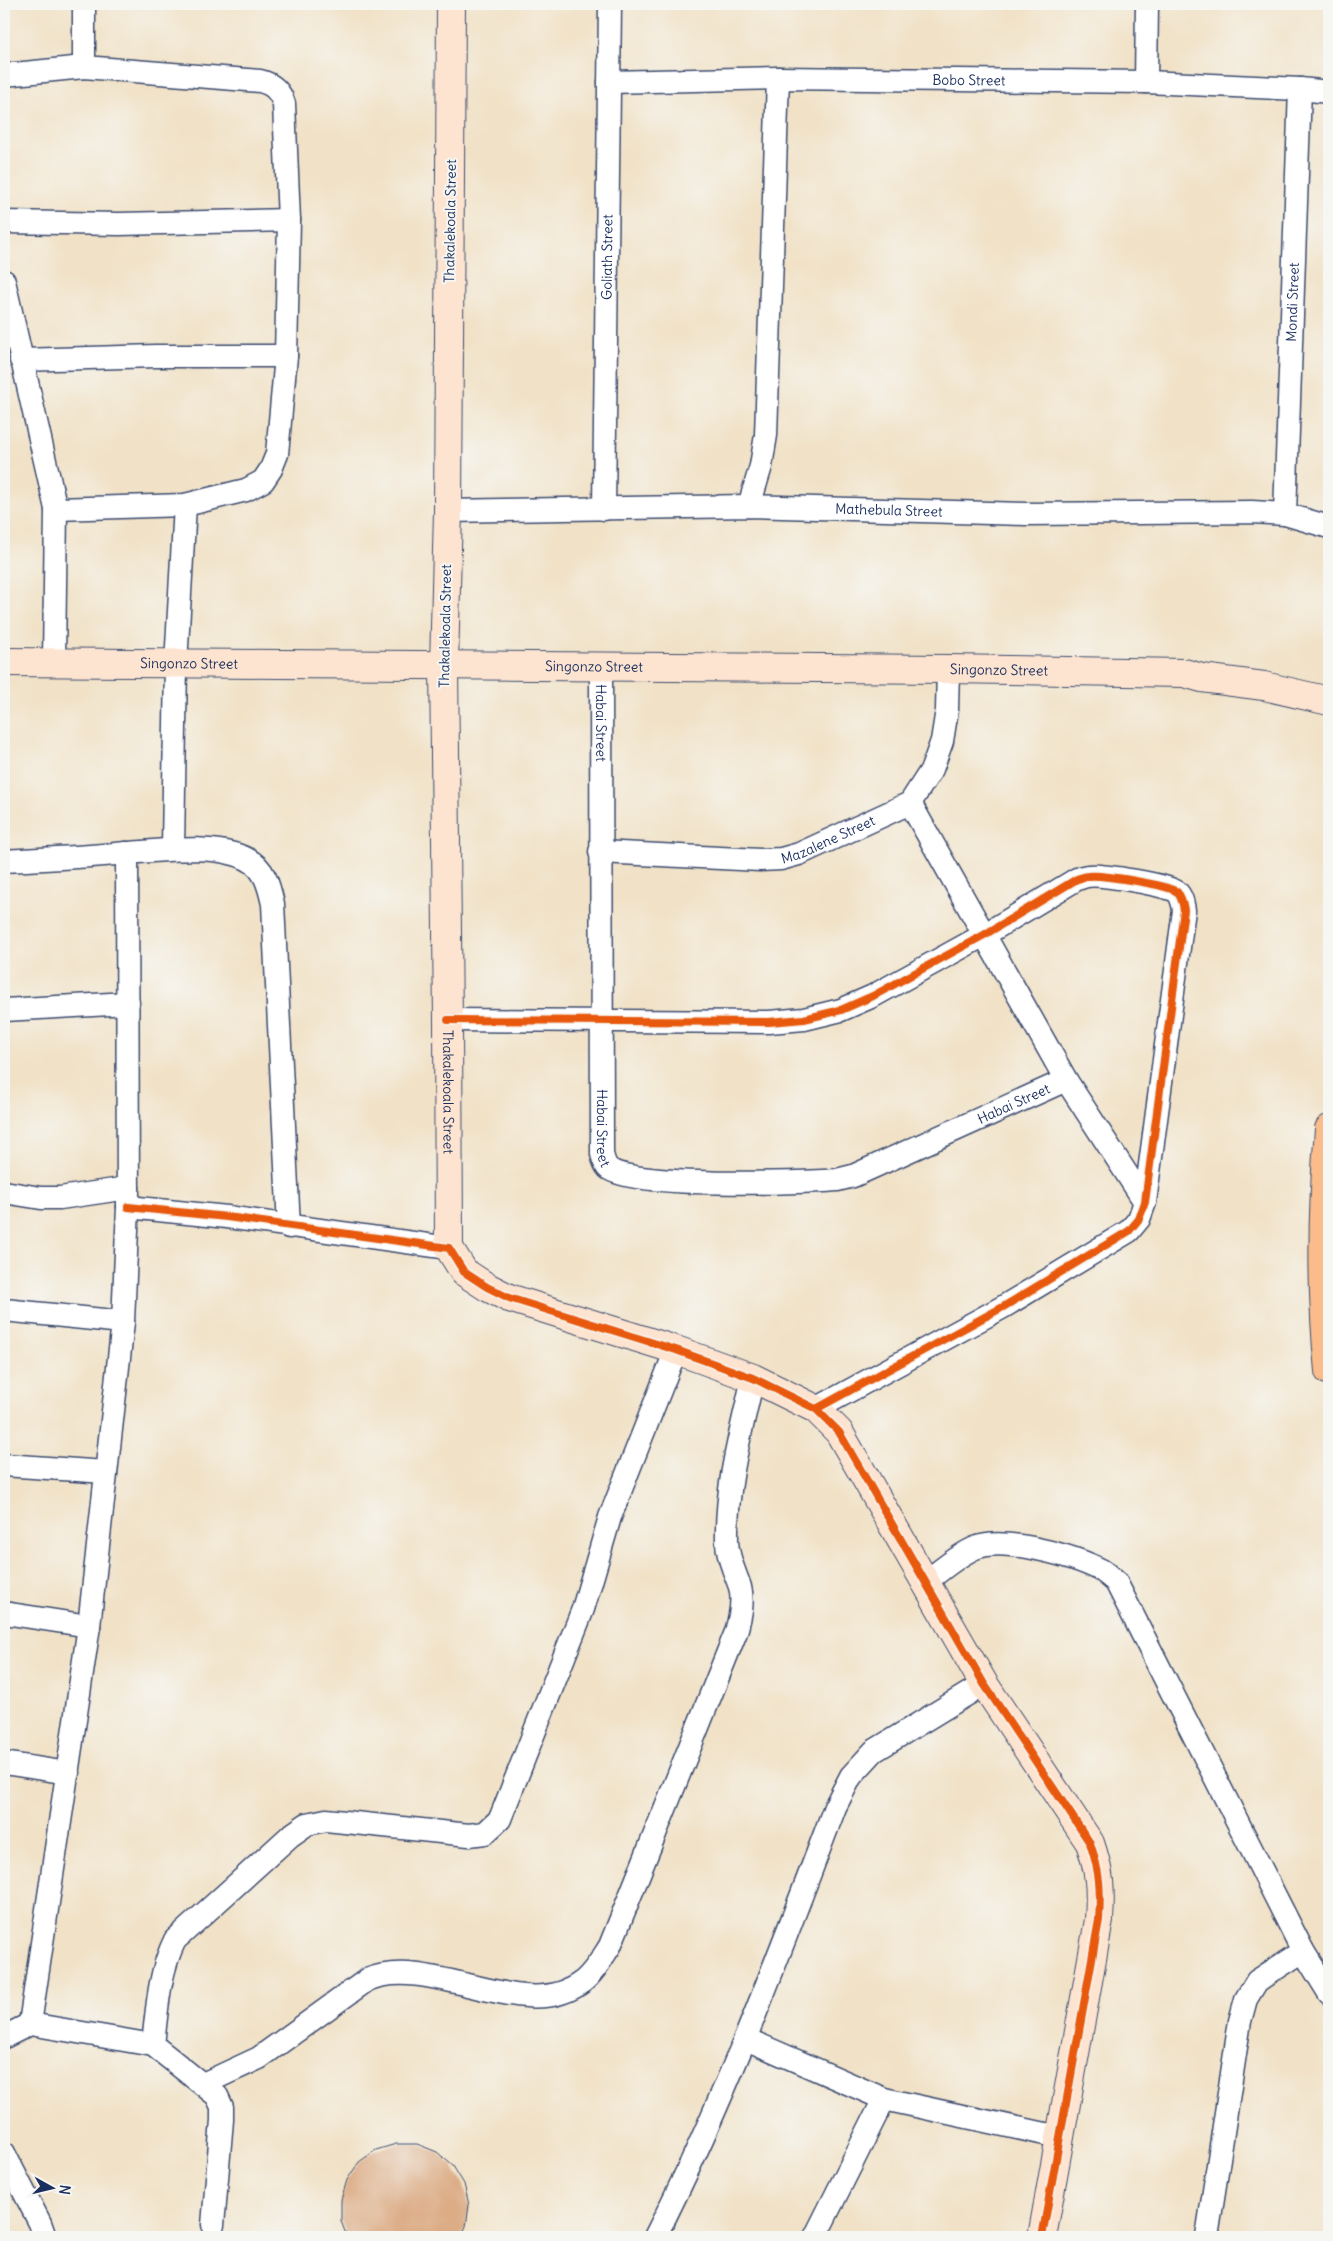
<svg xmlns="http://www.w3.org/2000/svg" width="1333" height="2241" font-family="Delius,sans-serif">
	<rect width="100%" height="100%" fill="#f6f6f2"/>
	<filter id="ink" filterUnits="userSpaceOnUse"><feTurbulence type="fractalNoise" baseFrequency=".02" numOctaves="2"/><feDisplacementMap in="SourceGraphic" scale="10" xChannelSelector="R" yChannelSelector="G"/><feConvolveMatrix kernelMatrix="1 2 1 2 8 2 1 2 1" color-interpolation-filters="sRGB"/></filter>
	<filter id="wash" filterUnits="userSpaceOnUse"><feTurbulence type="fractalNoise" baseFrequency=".0096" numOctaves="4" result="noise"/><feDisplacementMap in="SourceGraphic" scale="20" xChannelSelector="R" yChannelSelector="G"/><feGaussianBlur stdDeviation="1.12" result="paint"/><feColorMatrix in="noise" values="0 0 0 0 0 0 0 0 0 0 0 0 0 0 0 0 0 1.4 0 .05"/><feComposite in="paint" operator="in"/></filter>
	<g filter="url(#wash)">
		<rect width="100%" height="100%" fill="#f1e2c7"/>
		<g id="blocks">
			<path fill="#dcac85" d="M396,2144H417L437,2152L453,2166L464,2184L469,2205L466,2226L461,2237H347L341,2221V2200L347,2180L359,2162L376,2150Z"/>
		</g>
	</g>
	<g filter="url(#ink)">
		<use href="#blocks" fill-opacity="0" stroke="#3b4a6e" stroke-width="1"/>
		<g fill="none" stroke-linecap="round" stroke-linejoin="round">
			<g stroke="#3b4a6e" stroke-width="25">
				<g id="street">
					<path d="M84,4V67"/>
					<path d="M4,75L84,67L260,81C273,84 280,91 284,104L289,220L286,356L277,454L271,469L263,481L246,490L185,505L56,509"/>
					<path id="s1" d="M609,82L778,78L1146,82L1300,89L1329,92"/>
					<path d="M1146,82L1147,4"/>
					<path d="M4,222L119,224L289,220"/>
					<path d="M4,281L56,509L54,661"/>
					<path d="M21,360L156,356H286"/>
					<path d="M749,506L761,466L766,435L778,78"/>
					<path id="s2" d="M604,509L610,4"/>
					<path id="s3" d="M448,511L749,506L1026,514L1252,512L1285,514L1329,527"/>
					<path id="s4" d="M1285,514L1300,89"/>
					<path id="s5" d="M601,667L602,1154C603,1158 605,1165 608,1168C629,1188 802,1183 837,1180L853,1176L1066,1080"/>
					<path d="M910,803L1066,1080L1145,1202"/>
					<path d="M173,848L176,664L185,505"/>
					<path id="s6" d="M600,852L760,860L781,859L799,854L910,803L932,769L942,741L947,710L948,669"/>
					<path d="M4,861C44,859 85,857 126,853C161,851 215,843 247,859C265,868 269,886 273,904L289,1227"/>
					<path d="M4,1010L128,1003"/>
					<path d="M448,1020L769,1022L804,1019L841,1010L873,996L984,935L1077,879C1081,878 1085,876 1088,876C1100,874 1169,885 1177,892C1182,897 1183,904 1184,910L1145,1202L1139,1219L1129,1231L1003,1307L816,1409"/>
					<path d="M4,1192L41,1198H60L128,1188"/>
					<path d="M128,1207L227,1217L449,1248"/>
					<path d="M4,1310L123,1322"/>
					<path d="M4,1465L106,1472"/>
					<path d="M924,1583C939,1572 958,1555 975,1548C1003,1536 1074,1556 1101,1570C1106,1573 1111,1578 1116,1582L1303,1951L1329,1993"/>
					<path d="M4,1613L89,1626"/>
					<path d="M4,1763L68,1773"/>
					<path d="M30,2024L89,1626L123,1322L128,1207L127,853"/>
					<path d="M4,2037L30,2024L153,2045L217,2096L222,2107V2120L213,2225"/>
					<path d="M746,2039L884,2099L1059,2137"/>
					<path d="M153,2045C157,2009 159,1972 175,1940L290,1836L307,1824L326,1820L469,1835L485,1833L500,1819L583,1609L610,1517L676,1350"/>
					<path d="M203,2084L259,2058L367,1980C432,1953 525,2026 582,1982C594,1973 602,1958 610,1946L736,1632C740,1618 744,1602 740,1587C735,1572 727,1557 727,1540C726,1484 741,1432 753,1378"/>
					<path d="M4,2153L40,2223L45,2237"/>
					<path d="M655,2237C726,2098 780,1952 835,1807L851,1776L874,1751L984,1684"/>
					<path d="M815,2237L884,2099"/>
					<path d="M1207,2237L1240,2021L1246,1999L1257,1981L1303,1951"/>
				</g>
			</g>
			<g stroke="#3b4a6e" stroke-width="30">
				<g id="secondary">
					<path id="s7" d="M451,4L448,511L444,665L448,1020L449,1248L464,1272L487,1287L509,1298L676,1350L753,1378L816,1409L839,1432L984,1684L1090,1843C1100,1872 1101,1890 1099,1920L1042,2237"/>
					<path id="s8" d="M4,662L948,669L1184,673L1202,678L1264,686L1329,701"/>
				</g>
			</g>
			<g stroke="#3b4a6e" stroke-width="30">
				<path id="primary" d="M1329,1129C1322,1209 1321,1291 1329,1371"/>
			</g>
			<use href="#street" stroke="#fff" stroke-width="22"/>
			<use href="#secondary" stroke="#fde4d0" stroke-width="28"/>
			<use href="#primary" stroke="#f9bc8a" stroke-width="28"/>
			<g stroke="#f6f6f2" stroke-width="11">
				<g id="cycleway">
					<path d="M448,1020L769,1022L804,1019L841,1010L873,996L984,935L1077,879C1081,878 1085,876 1088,876C1100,874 1169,885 1177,892C1182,897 1183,904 1184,910L1145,1202L1139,1219L1129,1231L1003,1307L816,1409"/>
					<path d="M128,1207L227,1217L449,1248L464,1272L487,1287L509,1298L676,1350L753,1378L816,1409L839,1432L984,1684L1090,1843C1100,1872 1101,1890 1099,1920L1042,2237"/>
				</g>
			</g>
			<use href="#cycleway" stroke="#e8590c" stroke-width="8"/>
		</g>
	</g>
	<g text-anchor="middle" stroke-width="4" stroke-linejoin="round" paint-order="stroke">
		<g font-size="14" fill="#1b2f5e" stroke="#f6f6f2">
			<text dy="5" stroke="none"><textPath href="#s1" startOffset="360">Bobo Street</textPath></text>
			<text transform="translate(450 221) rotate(-89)" y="5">Thakalekoala Street</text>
			<text dy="5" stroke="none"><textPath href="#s2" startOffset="252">Goliath Street</textPath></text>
			<text dy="5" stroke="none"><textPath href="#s4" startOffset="212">Mondi Street</textPath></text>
			<text dy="5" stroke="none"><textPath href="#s3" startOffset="441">Mathebula Street</textPath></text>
			<text transform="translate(445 626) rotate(-89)" y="5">Thakalekoala Street</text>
			<text dy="5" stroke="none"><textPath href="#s8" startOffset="185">Singonzo Street</textPath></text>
			<text dy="5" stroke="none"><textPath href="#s8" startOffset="590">Singonzo Street</textPath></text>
			<text dy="5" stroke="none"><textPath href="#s8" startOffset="995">Singonzo Street</textPath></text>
			<text dy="5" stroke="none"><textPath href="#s5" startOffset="56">Habai Street</textPath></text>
			<text dy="5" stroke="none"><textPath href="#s6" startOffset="232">Mazalene Street</textPath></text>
			<text dy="5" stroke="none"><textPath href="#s7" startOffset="1088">Thakalekoala Street</textPath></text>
			<text dy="5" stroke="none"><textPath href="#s5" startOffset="926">Habai Street</textPath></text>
			<text dy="5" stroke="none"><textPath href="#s5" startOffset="461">Habai Street</textPath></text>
		</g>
	</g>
	<rect width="1333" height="2241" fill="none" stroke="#f6f6f2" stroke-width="20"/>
	<g transform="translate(52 2188) rotate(98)" stroke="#f6f6f2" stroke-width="4" paint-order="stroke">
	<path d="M0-4L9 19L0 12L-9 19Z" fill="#1b2f5e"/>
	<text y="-8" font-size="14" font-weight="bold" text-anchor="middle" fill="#1b2f5e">N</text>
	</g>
</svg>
